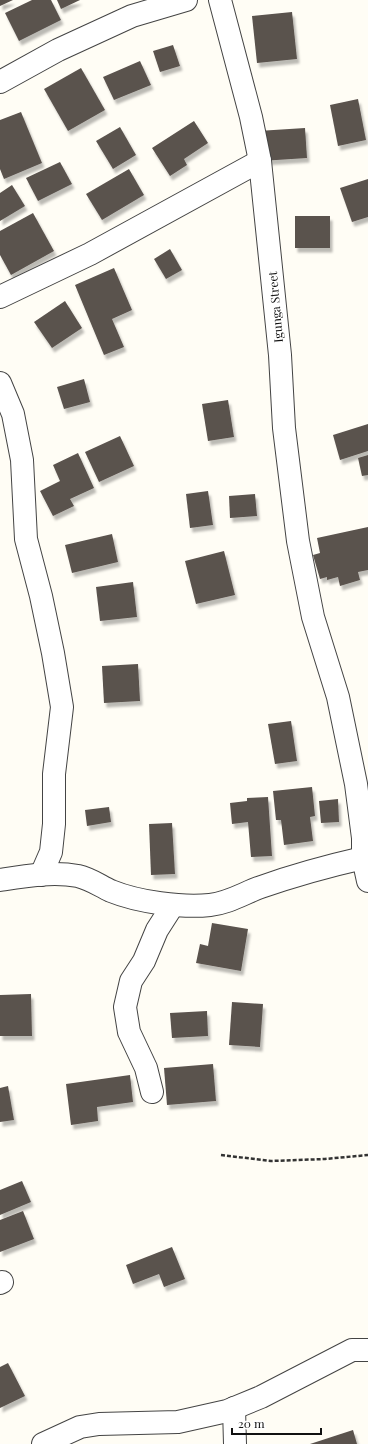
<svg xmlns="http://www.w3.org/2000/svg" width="368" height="1444" font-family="'Playfair Display',serif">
	<defs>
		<filter id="shadow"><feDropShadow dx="2.5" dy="4.5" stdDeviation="1" flood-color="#0004"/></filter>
	</defs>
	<rect width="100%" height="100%" fill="#fffdf5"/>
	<g fill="#5a524d" filter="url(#shadow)">
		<path d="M0,0H13L0,6Z"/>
		<path d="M32,0H51L61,20L19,41L5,13Z"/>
		<path d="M57,0H80L61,9Z"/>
		<path d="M292,12L297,59L257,63L252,16Z"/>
		<path d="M173,45L180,66L160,72L153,51Z"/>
		<path d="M140,61L151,85L114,100L103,77Z"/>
		<path d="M81,68L105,110L68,131L44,89Z"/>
		<path d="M358,99L366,140L338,146L330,105Z"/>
		<path d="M21,112L42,163L4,179L0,169V120Z"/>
		<path d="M194,121L208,143L184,159L187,165L170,176L152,148Z"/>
		<path d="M120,127L136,155L113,169L96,141Z"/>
		<path d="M305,128L307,158L261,161L258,131Z"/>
		<path d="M60,162L72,184L38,201L26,178Z"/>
		<path d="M129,169L144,195L102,220L86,194Z"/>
		<path d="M368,179V217L352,222L340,188Z"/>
		<path d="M12,185L25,206L0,221V193Z"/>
		<path d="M33,213L54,251L11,275L0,255V231Z"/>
		<rect x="295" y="216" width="35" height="32"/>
		<path d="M170,249L182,270L166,279L154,259Z"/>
		<path d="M114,268L132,310L112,319L124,347L104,355L75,285Z"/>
		<path d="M65,301L82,328L52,348L34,322Z"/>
		<path d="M84,379L90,402L64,409L57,387Z"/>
		<path d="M228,400L234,437L208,441L202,404Z"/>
		<path d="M368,424V451L340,460L333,435Z"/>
		<path d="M120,436L134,466L99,482L85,452Z"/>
		<path d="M78,453L94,488L70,499L74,506L53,516L40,491L60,481L53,465Z"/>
		<path d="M368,455V475L362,476L358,458Z"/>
		<path d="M208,491L213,525L190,528L186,494Z"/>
		<path d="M255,494L257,516L230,518L229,496Z"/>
		<path d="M368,527V570L358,572L360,580L340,586L338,577L327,580V577L320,579L313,555L320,553L317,538Z"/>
		<path d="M112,534L118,562L72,573L65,545Z"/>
		<path d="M224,551L235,595L196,604L185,561Z"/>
		<path d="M133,582L137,617L100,621L96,587Z"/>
		<path d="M138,664L140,701L104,703L102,666Z"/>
		<path d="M291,721L297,761L275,764L268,724Z"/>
		<path d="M312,787L315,816L310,817L313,841L284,845L281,820H276L273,791Z"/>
		<path d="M268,797L272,856L251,857L248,822L232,824L230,803L247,801V798Z"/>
		<path d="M338,799L339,822L321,823L319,801Z"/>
		<path d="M109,807L111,822L87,826L85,810Z"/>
		<path d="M172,823L175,874L151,875L149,824Z"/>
		<path d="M212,923L248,929L241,971L196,963L200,944L208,946Z"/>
		<path d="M31,994L32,1036H0V995Z"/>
		<path d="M232,1002L263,1004L260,1047L229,1045Z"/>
		<path d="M207,1011L208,1036L172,1038L170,1013Z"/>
		<path d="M213,1064L216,1101L167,1105L164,1068Z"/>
		<path d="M130,1075L133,1102L97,1107L98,1121L71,1125L66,1084Z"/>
		<path d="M8,1086L14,1120L0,1122V1088Z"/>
		<path d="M22,1181L31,1202L0,1215V1190Z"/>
		<path d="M23,1211L34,1239L0,1252V1220Z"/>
		<path d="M172,1247L185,1279L164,1287L159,1274L133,1284L126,1265Z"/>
		<path d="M8,1363L25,1396L0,1408V1367Z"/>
		<path d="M353,1430L357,1444H310Z"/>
	</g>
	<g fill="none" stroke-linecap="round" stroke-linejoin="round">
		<g stroke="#444" stroke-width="24">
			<g id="minor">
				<path d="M220,0L251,117L260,161L280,355L284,428L298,541L313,617L338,697L356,784L363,838V858L368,881"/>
				<path d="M0,82L58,50L132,16L186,0"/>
				<path d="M0,297L90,254L260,161"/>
				<path d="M0,383L13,414L22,460L26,539L41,596L53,653L62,707L54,774V824L51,852L41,875"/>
				<path d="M0,880C25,876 53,871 78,876C91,879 100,886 111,891C138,902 182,908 210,905C229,903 244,893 261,887C295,875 328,866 363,858"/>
				<path d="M152,1092L146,1068L129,1032L125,1007L131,981L144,961L157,930L173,905"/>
				<path d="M0,1283L2,1282"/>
				<path d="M234,1408L235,1444"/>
				<path d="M43,1444L80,1427L99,1424L178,1422L227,1411L261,1397L352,1350H368"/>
			</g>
		</g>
		<path stroke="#333" stroke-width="2.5" stroke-dasharray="4 2" stroke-linecap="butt" d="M221,1155L271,1161L325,1159L368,1155"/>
		<use href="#minor" stroke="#fff" stroke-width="22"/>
	</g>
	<g text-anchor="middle" stroke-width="4" stroke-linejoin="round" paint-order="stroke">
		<g font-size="12" fill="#111" stroke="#fff">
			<text transform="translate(276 307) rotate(-95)" y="4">Igunga Street</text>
		</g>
	</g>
	<path d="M232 1428v6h89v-6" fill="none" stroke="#111111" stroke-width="2"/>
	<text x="238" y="1428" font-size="12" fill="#111111" stroke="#ffffff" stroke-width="3" paint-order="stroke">20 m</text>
</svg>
